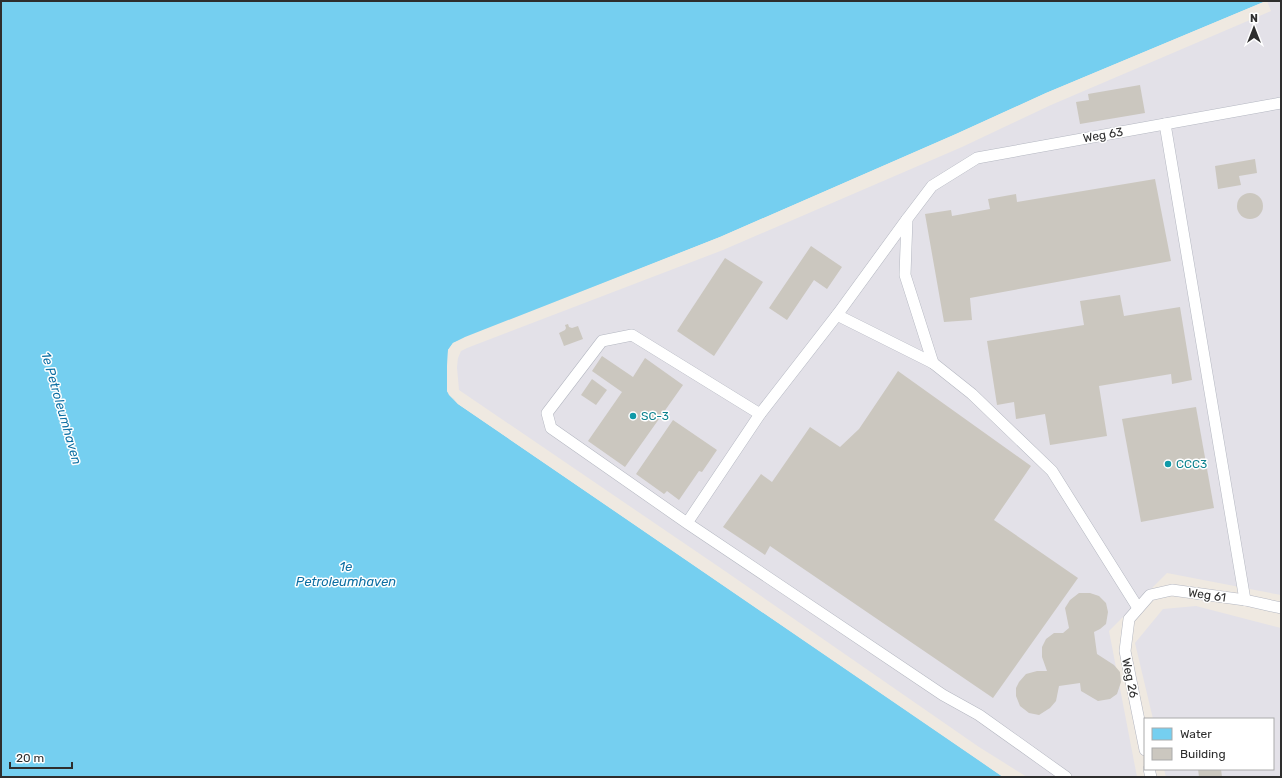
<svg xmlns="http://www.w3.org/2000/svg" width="1282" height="778" font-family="Rubik,sans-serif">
	<rect width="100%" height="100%" fill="#efe9e1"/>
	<g fill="#e3e1e8">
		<path d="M1267,1H1281V595L1167,573L1109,631L1137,777H1027L979,747L722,569L459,390L457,367L458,358L461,351L467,348L723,250L962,147L1051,105L1271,11Z"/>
		<path d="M1196,606L1281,628V777H1166L1164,769H1273V719H1153L1135,643L1163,609Z"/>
	</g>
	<path fill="#75cff0" d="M1,1H1266L1046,93L956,134L720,237L465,337L453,343L448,350L447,391L458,404L1003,777H1Z"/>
	<path fill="#efe9e1" d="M1266,1H1268L1267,3L1047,95L957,135L721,239L465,339L454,344L450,351L449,391L454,399L459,403L1005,777H1003L973,756L458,404L449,395L447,391V366L448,350L453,343L720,237L956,134L1046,93Z"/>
	<g fill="#cbc7bf">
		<path d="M1140,85L1145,113L1080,124L1076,102L1089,100L1088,94Z"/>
		<path d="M1255,159L1257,173L1239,176L1241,185L1218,189L1215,166Z"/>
		<path d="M1155,179L1171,261L970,298L972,320L944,322L925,214L951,210L952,216L990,209L988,199L1016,194L1017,202Z"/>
		<circle cx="1250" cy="206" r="13"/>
		<path d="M811,246L842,267L827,289L814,280L787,320L769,308Z"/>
		<path d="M725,258L763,282L714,356L677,331Z"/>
		<path d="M1120,295L1124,316L1180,307L1192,380L1172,384L1171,374L1099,386L1107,436L1050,445L1045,414L1016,419L1014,402L997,405L987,341L1084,325L1080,301Z"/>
		<path d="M568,324L569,327L572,328L578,326L583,339L564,346L559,333L565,330L566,328L565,325Z"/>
		<path d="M602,356L633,377L645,358L683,385L625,467L588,441L622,392L592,371Z"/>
		<path d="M898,371L1031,466L994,520L1078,578L993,698L770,546L765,555L723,527L761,474L772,482L810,427L840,447L859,429Z"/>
		<path d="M592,379L607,390L596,405L581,395Z"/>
		<path d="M1196,407L1214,508L1141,522L1122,419Z"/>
		<path d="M673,420L717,450L702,472L699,471L679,500L667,491L664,494L636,474Z"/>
		<path d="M1079,593H1090L1099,596L1106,603L1108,612L1106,624L1100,629L1094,632L1097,654L1114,665L1120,672L1121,682L1117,694L1110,699L1098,701L1081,691L1080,683L1059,686L1056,701L1050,708L1039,715L1029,713L1020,706L1016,696V688L1019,682L1026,674L1037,671H1047L1042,657V647L1046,639L1054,633H1063L1069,628L1065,608L1070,600Z"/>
		<path d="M1198,769H1221L1222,777H1199Z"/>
	</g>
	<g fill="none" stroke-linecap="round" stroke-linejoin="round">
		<g stroke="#b4b7c1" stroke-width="12">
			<g id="lane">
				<path d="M1165,124L1245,600"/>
				<path d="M837,315L907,219"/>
				<path d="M933,363L905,275L907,219L932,186L977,158L1281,103"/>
				<path d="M760,414L837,315L933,363L972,394L1052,471L1138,608"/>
				<path d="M687,523L760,414L632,335L602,341L547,413L551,428L687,523L943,695L979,715L1066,777"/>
				<path d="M1145,750L1125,651L1129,619L1150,595L1172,590L1245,600L1281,608"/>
				<path d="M1149,769L1151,777"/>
			</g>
		</g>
		<use href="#lane" stroke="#fff" stroke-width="11"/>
	</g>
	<g fill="#0f9aa8" stroke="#fff" stroke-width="1.5">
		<circle cx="633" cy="416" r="4"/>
		<circle cx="1168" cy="464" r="4"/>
	</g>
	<g text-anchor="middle" stroke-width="3" stroke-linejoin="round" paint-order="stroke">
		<g font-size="12" fill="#2e2e2e" stroke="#fff">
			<text transform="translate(1103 135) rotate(-10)" y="4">Weg 63</text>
			<text transform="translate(1207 595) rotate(8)" y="4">Weg 61</text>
			<text transform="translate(1130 678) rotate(78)" y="4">Weg 26</text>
		</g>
		<g font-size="12" fill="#0d838f" stroke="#fff" text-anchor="start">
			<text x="641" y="420">SC-3</text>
			<text x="1176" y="468">CCC3</text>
		</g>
		<g font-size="13" font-style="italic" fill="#0d6fa3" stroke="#fff">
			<text transform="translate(62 408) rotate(74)" y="5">1e Petroleumhaven</text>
			<text x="346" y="571">1e<tspan x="346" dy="15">Petroleumhaven</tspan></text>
		</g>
	</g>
	<rect width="1282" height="778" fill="none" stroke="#2e2e2e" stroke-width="4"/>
	<rect x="1144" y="718" width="130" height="52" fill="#ffffff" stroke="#ababab"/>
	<rect x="1152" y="728" width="20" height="12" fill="#75cff0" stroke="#ababab"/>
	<text x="1180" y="738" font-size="12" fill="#2e2e2e">Water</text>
	<rect x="1152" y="748" width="20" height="12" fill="#cbc7bf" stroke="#ababab"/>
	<text x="1180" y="758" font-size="12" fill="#2e2e2e">Building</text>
	<g transform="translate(1254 28)" stroke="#ffffff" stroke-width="3" paint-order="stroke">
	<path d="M0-3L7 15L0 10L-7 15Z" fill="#2e2e2e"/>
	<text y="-6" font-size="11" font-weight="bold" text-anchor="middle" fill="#2e2e2e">N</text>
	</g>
	<path d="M10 762v6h62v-6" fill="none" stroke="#2e2e2e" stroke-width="2"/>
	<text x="16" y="762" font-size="12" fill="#2e2e2e" stroke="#ffffff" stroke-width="3" paint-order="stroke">20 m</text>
</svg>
